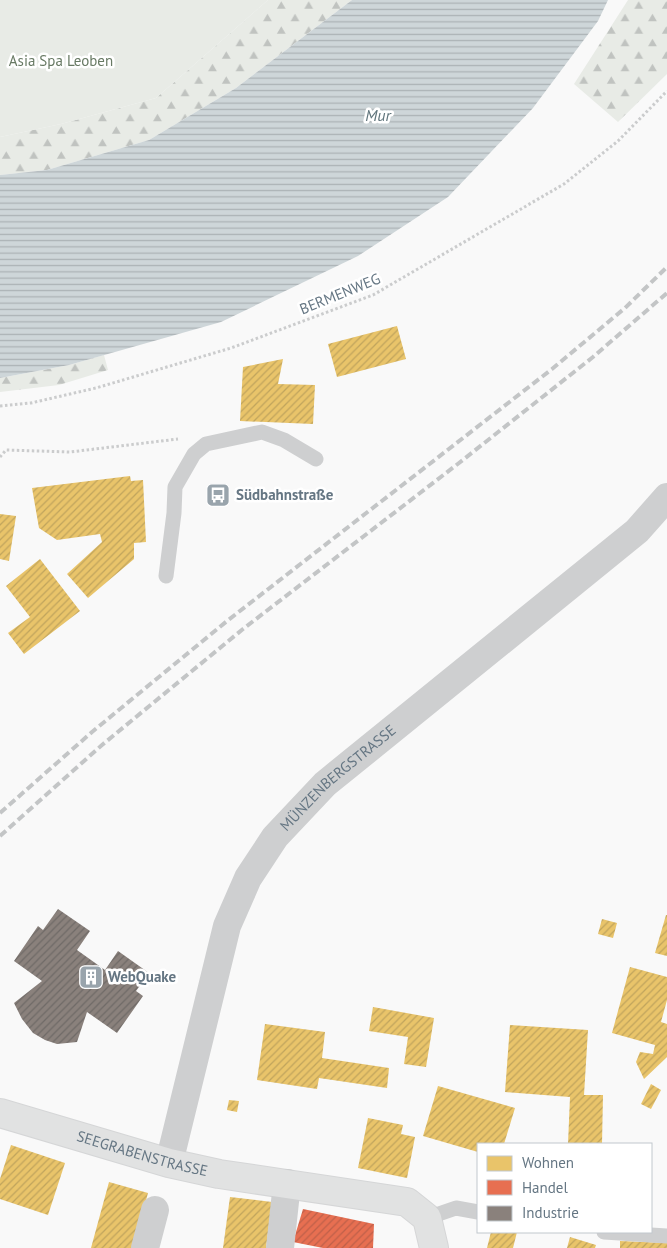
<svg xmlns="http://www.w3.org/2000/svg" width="667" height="1248" font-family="'PT Sans',sans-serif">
	<defs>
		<pattern id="forest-firs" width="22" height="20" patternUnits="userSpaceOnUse" patternTransform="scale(1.25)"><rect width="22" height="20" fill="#e8ebe6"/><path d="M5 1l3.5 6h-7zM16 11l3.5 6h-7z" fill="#c0c3c0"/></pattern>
		<pattern id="water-rules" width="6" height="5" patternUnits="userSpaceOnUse" patternTransform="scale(1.25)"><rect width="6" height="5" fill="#ced6d9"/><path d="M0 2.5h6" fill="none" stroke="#abb2b5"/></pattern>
		<pattern id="homes-hatch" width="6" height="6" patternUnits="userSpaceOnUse" patternTransform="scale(1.25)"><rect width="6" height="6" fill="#e9c46a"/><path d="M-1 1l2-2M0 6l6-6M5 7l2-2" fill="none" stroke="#c0a45d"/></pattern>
		<pattern id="shops-hatch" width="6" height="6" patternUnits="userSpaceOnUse" patternTransform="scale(1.25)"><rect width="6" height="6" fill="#e76f51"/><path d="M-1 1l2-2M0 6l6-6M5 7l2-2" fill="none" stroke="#bf6049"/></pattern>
		<pattern id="industry-hatch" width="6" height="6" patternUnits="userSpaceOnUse" patternTransform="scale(1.25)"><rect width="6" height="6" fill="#8a817c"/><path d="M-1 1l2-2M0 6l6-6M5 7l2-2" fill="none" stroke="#6f6a67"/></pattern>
	</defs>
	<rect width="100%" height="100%" fill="#f9f9f9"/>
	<g fill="url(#forest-firs)">
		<path d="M268,0H352L236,88L149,140L47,170L0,175V137L61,124L156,98Z"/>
		<path d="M628,0H667V74L618,122L574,84Z"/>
		<path d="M104,355L108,370L59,385L0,392V378L69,365Z"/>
	</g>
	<path fill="#e8ebe6" d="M0,0H268L156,98L61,124L0,137Z"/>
	<path fill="url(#water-rules)" d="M352,0H608L598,21L533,108L448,197L358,256L221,322L69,365L0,378V175L47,170L149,140L236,88Z"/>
	<g fill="url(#homes-hatch)">
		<path d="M397,326L406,359L337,377L328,344Z"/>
		<path d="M283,359L278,384L315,385L313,424L240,421L243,367Z"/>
		<path d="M130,476L131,481L143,480L146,542L134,543V559L88,598L67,574L102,542L100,534L57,540L39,528L32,488Z"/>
		<path d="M0,514L16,516L9,561L0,559Z"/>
		<path d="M40,559L80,611L24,654L8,633L30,617L6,586Z"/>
		<path d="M666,915H667V956L655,953Z"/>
		<path d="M602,919L617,923L613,938L598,934Z"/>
		<path d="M630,967L667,977V1000L661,1022L667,1024V1057L644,1079L636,1062L640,1052L653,1054L655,1045L612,1033Z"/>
		<path d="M373,1007L434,1018L426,1067L404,1064L408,1037L369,1031Z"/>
		<path d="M265,1024L325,1032L322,1058L389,1068L387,1088L319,1078L317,1089L257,1080Z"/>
		<path d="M510,1025L588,1030L584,1095H603L602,1144H568L570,1097L505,1092Z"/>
		<path d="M651,1084L661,1090L651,1109L641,1104Z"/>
		<path d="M438,1086L515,1108L504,1144H478V1152L423,1136Z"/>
		<path d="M229,1100L239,1101L237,1112L227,1110Z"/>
		<path d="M368,1118L403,1125L401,1134L415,1137L407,1178L358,1168Z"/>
		<path d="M11,1145L65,1163L48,1215L0,1199V1179Z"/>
		<path d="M109,1182L148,1193L133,1248H91Z"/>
		<path d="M230,1197L272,1202L266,1248H223Z"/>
		<path d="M491,1232H517L513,1248H487Z"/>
		<path d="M570,1237L596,1245L595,1248H567Z"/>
		<path d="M620,1241L667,1243V1248H620Z"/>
	</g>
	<path fill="url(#shops-hatch)" d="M303,1209L374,1224L373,1248H323L293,1242Z"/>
	<path fill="url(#industry-hatch)" d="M58,909L90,931L77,950L105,970L118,951L149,973L136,991L143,996L117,1033L87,1012L77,1042L57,1044L45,1040L33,1033L22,1019L14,1003L42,981L14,961L38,926L43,930Z"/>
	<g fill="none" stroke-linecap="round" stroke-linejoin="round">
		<g stroke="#d5d6d7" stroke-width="30">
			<g id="secondary">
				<path id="s2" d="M0,1113L169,1163L219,1174L407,1202L427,1218L434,1248"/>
			</g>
		</g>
		<g stroke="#cbcccd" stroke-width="3" stroke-dasharray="2.5 2.5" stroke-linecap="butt">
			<path d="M0,406L31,403L96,388L231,348L373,295L564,184L618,141L667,91"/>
			<path d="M0,457L6,450L70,452L178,439"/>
		</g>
		<g stroke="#cecfd0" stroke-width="15">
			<path d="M166,576L174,513L175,487L194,454L206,444L262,432L284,440L316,459"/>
			<path d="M427,1218L456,1208L478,1212"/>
			<path d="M604,1232L667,1236"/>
		</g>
		<g stroke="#cecfd0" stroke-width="28">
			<path id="s1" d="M169,1163L227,926L248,878L275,837L325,784L637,531L667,497"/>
			<path d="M145,1248L155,1210"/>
			<path d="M280,1248L287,1183"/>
		</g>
		<use href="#secondary" stroke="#e1e2e2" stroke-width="28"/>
		<g stroke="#c3c5c6" stroke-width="4" stroke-dasharray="8 4" stroke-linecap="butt">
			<path d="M0,813L92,732L227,621L552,369L625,308L667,267"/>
			<path d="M0,836L102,745L243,629L459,463L593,357L667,293"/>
		</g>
	</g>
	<defs>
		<g id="bus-square" transform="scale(1.25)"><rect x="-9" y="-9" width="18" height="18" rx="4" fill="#99a4ac" stroke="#fff"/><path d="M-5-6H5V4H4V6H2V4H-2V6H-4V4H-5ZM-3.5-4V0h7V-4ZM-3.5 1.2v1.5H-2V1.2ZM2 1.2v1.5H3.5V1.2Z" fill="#fff"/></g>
		<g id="building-square" transform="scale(1.25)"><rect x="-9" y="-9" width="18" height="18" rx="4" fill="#99a4ac" stroke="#fff"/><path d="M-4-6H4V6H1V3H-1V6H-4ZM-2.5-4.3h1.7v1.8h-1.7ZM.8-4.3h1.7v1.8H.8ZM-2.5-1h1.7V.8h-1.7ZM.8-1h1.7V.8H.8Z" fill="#fff"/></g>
	</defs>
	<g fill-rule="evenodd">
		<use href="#bus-square" x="218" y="495"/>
		<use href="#building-square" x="91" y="977"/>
	</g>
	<g text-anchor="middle" stroke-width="5" stroke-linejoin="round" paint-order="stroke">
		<g font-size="15" fill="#687a64" stroke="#fff">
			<text x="61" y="66">Asia Spa Leoben</text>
		</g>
		<g font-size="15" fill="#657683" stroke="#fff">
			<text transform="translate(340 294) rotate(-22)" y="5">BERMENWEG</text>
			<text dy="5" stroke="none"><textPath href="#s1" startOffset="432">MÜNZENBERGSTRASSE</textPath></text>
			<text dy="5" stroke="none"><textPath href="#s2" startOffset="148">SEEGRABENSTRASSE</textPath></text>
		</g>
		<g font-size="15" font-weight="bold" fill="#657683" stroke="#fff" text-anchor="start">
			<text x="236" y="500">Südbahnstraße</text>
			<text x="108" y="982">WebQuake</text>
		</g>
		<g font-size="16" font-style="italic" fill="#60757c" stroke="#fff">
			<text x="378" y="121">Mur</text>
		</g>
	</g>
	<rect x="477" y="1143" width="175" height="90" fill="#ffffff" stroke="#c1c8cd"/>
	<rect x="487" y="1156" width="25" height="15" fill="#e9c46a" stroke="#c1c8cd"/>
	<text x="522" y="1168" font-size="15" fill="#657683">Wohnen</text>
	<rect x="487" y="1180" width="25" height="15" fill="#e76f51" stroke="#c1c8cd"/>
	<text x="522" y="1193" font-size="15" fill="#657683">Handel</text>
	<rect x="487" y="1206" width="25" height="15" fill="#8a817c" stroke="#c1c8cd"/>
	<text x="522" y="1218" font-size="15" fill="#657683">Industrie</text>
</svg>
